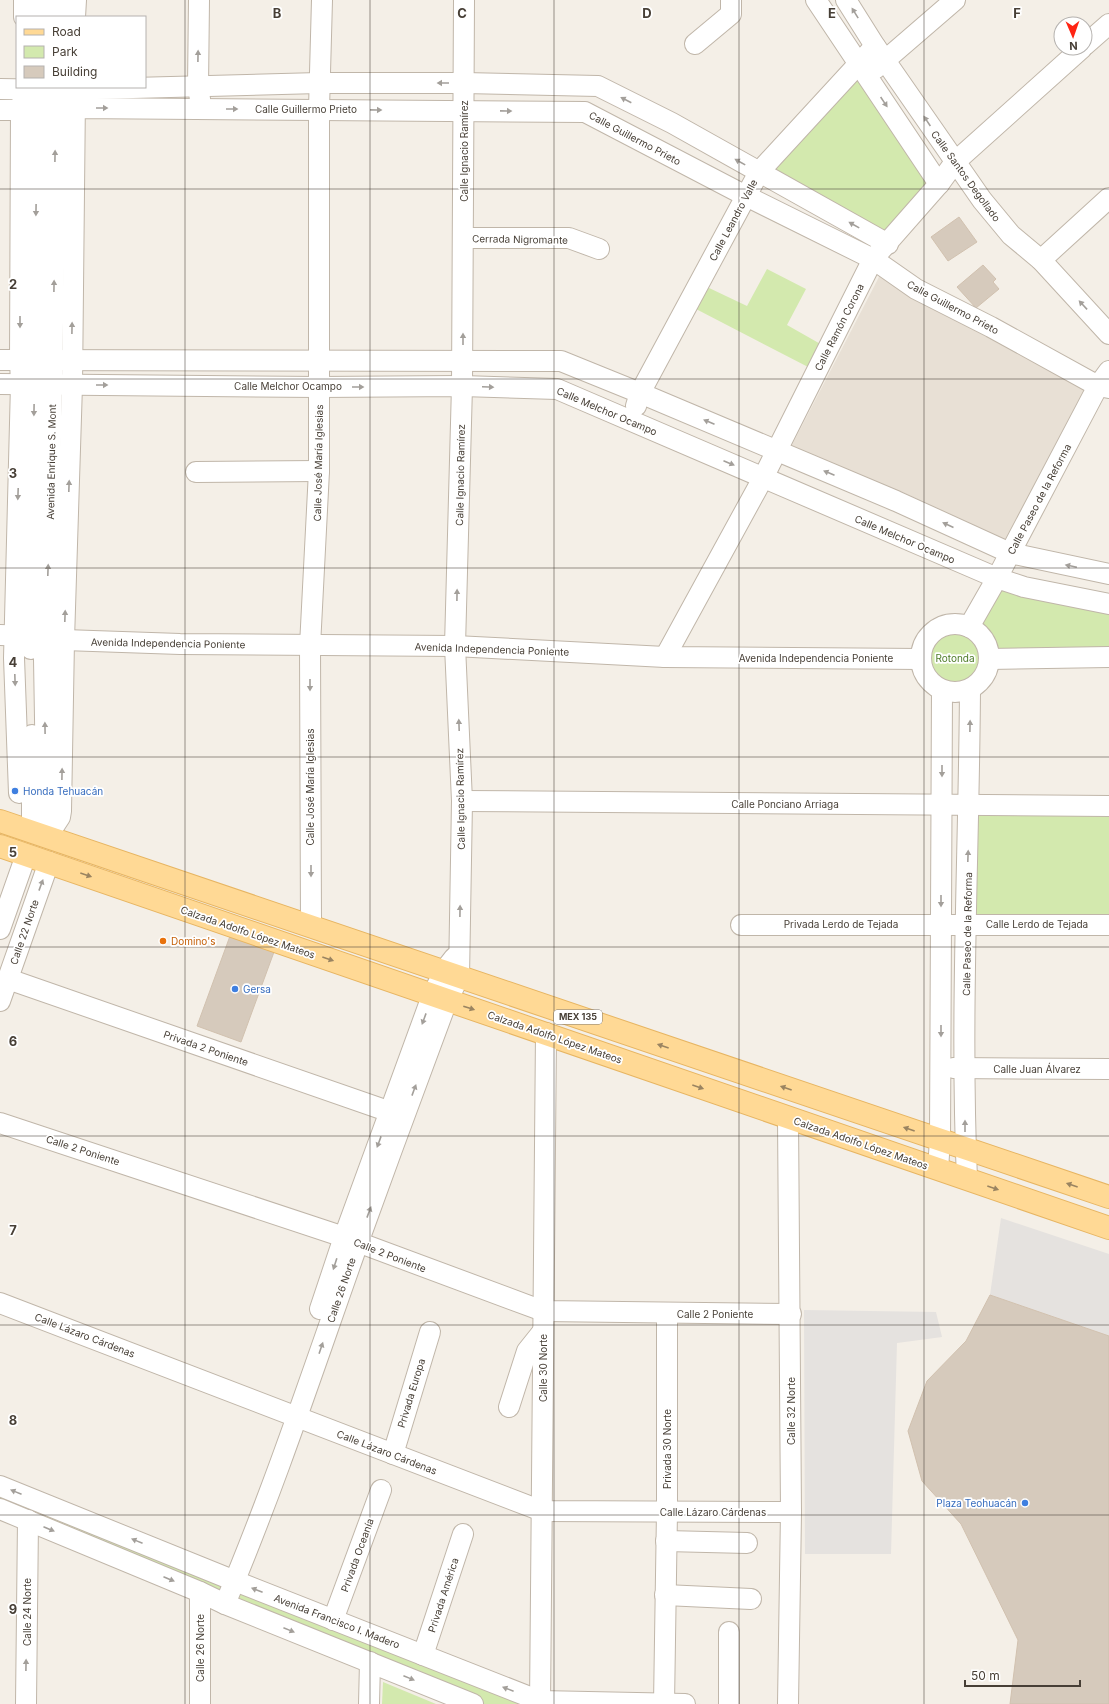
<svg xmlns="http://www.w3.org/2000/svg" width="1109" height="1704" font-family="Inter,sans-serif">
	<rect width="100%" height="100%" fill="#f4efe7"/>
	<path fill="#e8e0d5" d="M880,275L1086,390L1005,540L909,495L791,447Z"/>
	<g fill="#d3e9ae">
		<path d="M858,63L939,184L888,244L759,172Z"/>
		<path d="M767,269L806,289L787,325L824,346L812,369L696,309L707,287L747,306Z"/>
		<path d="M998,579L1109,606V655L991,657L984,636L978,630Z"/>
		<path d="M952,625C967,628 980,634 985,649C988,657 986,662 983,670C971,708 904,687 931,635Z"/>
		<path d="M969,805L1109,806V925L966,924Z"/>
		<path d="M0,1488L540,1701L702,1704H475L0,1507Z"/>
		<path d="M383,1682L436,1704H382Z"/>
	</g>
	<g fill="#e5e2df">
		<path d="M1001,1218L1109,1254V1336L990,1295Z"/>
		<path d="M804,1310L936,1312L942,1337L897,1343L891,1554H805Z"/>
	</g>
	<g fill="#d6cabc" stroke="#d1c1af">
		<path d="M959,217L977,242L948,261L931,237Z"/>
		<path d="M983,265L996,279L993,282L999,289L976,308L957,287Z"/>
		<path d="M230,936L274,952L241,1042L197,1026Z"/>
		<path d="M990,1295L1109,1336V1704H1010L1018,1640L961,1524L922,1481L908,1431L927,1381L966,1341Z"/>
	</g>
	<g fill="none" stroke-linecap="round" stroke-linejoin="round">
		<g stroke="#c0b6a9" stroke-width="22">
			<g id="minor">
				<path d="M24,0V17"/>
				<path d="M199,0L198,87L200,99"/>
				<path d="M816,0L939,184"/>
				<path d="M846,0L875,46L982,200L1011,235L1041,260L1109,334"/>
				<path d="M39,17V0"/>
				<path d="M57,17V0"/>
				<path d="M75,17L76,0"/>
				<path d="M695,44L731,14V0"/>
				<path d="M1085,45L1109,24"/>
				<path d="M875,69L955,0"/>
				<path d="M0,89L57,90L319,83H464L598,86L672,123L888,244"/>
				<path d="M0,110H37L76,108L585,112L746,196L873,259L916,289L991,327L1098,386L1109,388"/>
				<path d="M463,238H569L599,249"/>
				<path d="M1041,260L1109,198"/>
				<path d="M0,360L561,361L640,393L896,501L1010,553L1109,574"/>
				<path d="M0,384L319,387L462,386L557,389L997,578L1024,587L1109,604"/>
				<path d="M636,406L640,393L759,172L875,46"/>
				<path d="M196,472L319,471"/>
				<circle cx="955" cy="658" r="34"/>
				<path d="M969,627L997,578L1098,386L1109,371"/>
				<path d="M0,635L31,636L64,640L180,644L455,646L665,657L921,659"/>
				<path d="M31,649L38,97"/>
				<path d="M665,657L763,478L873,259L939,184L955,162L1082,48"/>
				<path d="M989,659L1109,657"/>
				<path d="M32,735V832"/>
				<path d="M19,793L14,658L21,384L20,360L21,110L23,97"/>
				<path d="M462,801L1109,806"/>
				<path d="M47,837L60,817L61,811L64,640L72,385L75,95"/>
				<path d="M47,837L44,659L50,493L57,95"/>
				<path d="M311,925L310,646L319,471V109L322,0"/>
				<path d="M741,925H1109"/>
				<path d="M0,929L26,855"/>
				<path d="M8,979L402,1116"/>
				<path d="M0,1001L49,862"/>
				<path d="M953,1068L1109,1069"/>
				<path d="M0,1123L344,1237L543,1311L791,1314"/>
				<path d="M938,1169L940,1140L942,690"/>
				<path d="M967,1179C960,1016 969,852 970,689"/>
				<path d="M0,1303L542,1511L791,1512"/>
				<path d="M320,1309L344,1237L432,996L444,971L454,958"/>
				<path d="M509,1407L527,1351L543,1331"/>
				<path d="M393,1454L430,1332"/>
				<path d="M0,1486L235,1581L540,1701L685,1704"/>
				<path d="M0,1509L200,1592L225,1604L473,1704"/>
				<path d="M666,1541L747,1543"/>
				<path d="M200,1592V1704"/>
				<path d="M665,1595L751,1599"/>
				<path d="M225,1604C275,1486 315,1364 358,1243C387,1162 417,1082 447,1001L459,977L462,801L455,646L462,386L464,0"/>
				<path d="M333,1620L381,1490"/>
				<path d="M729,1632V1704"/>
				<path d="M423,1655L463,1534"/>
				<path d="M26,1704L28,1520"/>
				<path d="M369,1704L370,1662"/>
				<path d="M540,1704L546,1033"/>
				<path d="M664,1704L667,1511V1313"/>
				<path d="M788,1704L791,1512L788,1118"/>
			</g>
		</g>
		<g stroke="#e7b562" stroke-width="24">
			<g id="major">
				<path d="M0,821L1109,1197"/>
				<path d="M0,846L1109,1228"/>
			</g>
		</g>
		<use href="#minor" stroke="#fff" stroke-width="20"/>
		<use href="#major" stroke="#ffd995" stroke-width="22"/>
	</g>
	<defs><path id="oneway-solid" d="M-6-.8H1V-3.2L6.5 0L1 3.2V.8H-6Z"/></defs>
	<g fill="#a39f9a">
		<use href="#oneway-solid" transform="translate(855 13) rotate(-122)"/>
		<use href="#oneway-solid" transform="translate(198 56) rotate(-89)"/>
		<use href="#oneway-solid" transform="translate(443 83) rotate(-180)"/>
		<use href="#oneway-solid" transform="translate(626 100) rotate(-153)"/>
		<use href="#oneway-solid" transform="translate(884 102) rotate(56)"/>
		<use href="#oneway-solid" transform="translate(102 108)"/>
		<use href="#oneway-solid" transform="translate(232 109)"/>
		<use href="#oneway-solid" transform="translate(376 110) rotate(1)"/>
		<use href="#oneway-solid" transform="translate(506 111) rotate(1)"/>
		<use href="#oneway-solid" transform="translate(927 121) rotate(-124)"/>
		<use href="#oneway-solid" transform="translate(55 156) rotate(-89)"/>
		<use href="#oneway-solid" transform="translate(740 162) rotate(-151)"/>
		<use href="#oneway-solid" transform="translate(36 210) rotate(91)"/>
		<use href="#oneway-solid" transform="translate(854 225) rotate(-151)"/>
		<use href="#oneway-solid" transform="translate(54 286) rotate(-89)"/>
		<use href="#oneway-solid" transform="translate(1083 305) rotate(-133)"/>
		<use href="#oneway-solid" transform="translate(20 322) rotate(90)"/>
		<use href="#oneway-solid" transform="translate(72 328) rotate(-89)"/>
		<use href="#oneway-solid" transform="translate(463 339) rotate(-90)"/>
		<use href="#oneway-solid" transform="translate(102 385)"/>
		<use href="#oneway-solid" transform="translate(358 387)"/>
		<use href="#oneway-solid" transform="translate(488 387) rotate(2)"/>
		<use href="#oneway-solid" transform="translate(34 410) rotate(91)"/>
		<use href="#oneway-solid" transform="translate(709 422) rotate(-157)"/>
		<use href="#oneway-solid" transform="translate(729 463) rotate(23)"/>
		<use href="#oneway-solid" transform="translate(829 473) rotate(-157)"/>
		<use href="#oneway-solid" transform="translate(69 486) rotate(-88)"/>
		<use href="#oneway-solid" transform="translate(18 494) rotate(92)"/>
		<use href="#oneway-solid" transform="translate(948 525) rotate(-156)"/>
		<use href="#oneway-solid" transform="translate(1071 566) rotate(-168)"/>
		<use href="#oneway-solid" transform="translate(48 570) rotate(-88)"/>
		<use href="#oneway-solid" transform="translate(457 595) rotate(-89)"/>
		<use href="#oneway-solid" transform="translate(65 616) rotate(-88)"/>
		<use href="#oneway-solid" transform="translate(15 680) rotate(88)"/>
		<use href="#oneway-solid" transform="translate(310 685) rotate(90)"/>
		<use href="#oneway-solid" transform="translate(459 725) rotate(-92)"/>
		<use href="#oneway-solid" transform="translate(970 726) rotate(-89)"/>
		<use href="#oneway-solid" transform="translate(45 728) rotate(-91)"/>
		<use href="#oneway-solid" transform="translate(942 771) rotate(90)"/>
		<use href="#oneway-solid" transform="translate(62 774) rotate(-89)"/>
		<use href="#oneway-solid" transform="translate(968 856) rotate(-88)"/>
		<use href="#oneway-solid" transform="translate(311 871) rotate(90)"/>
		<use href="#oneway-solid" transform="translate(41 885) rotate(-70)"/>
		<use href="#oneway-solid" transform="translate(941 901) rotate(90)"/>
		<use href="#oneway-solid" transform="translate(460 911) rotate(-89)"/>
		<use href="#oneway-solid" transform="translate(424 1019) rotate(110)"/>
		<use href="#oneway-solid" transform="translate(941 1031) rotate(90)"/>
		<use href="#oneway-solid" transform="translate(414 1090) rotate(-70)"/>
		<use href="#oneway-solid" transform="translate(965 1126) rotate(-90)"/>
		<use href="#oneway-solid" transform="translate(379 1142) rotate(110)"/>
		<use href="#oneway-solid" transform="translate(369 1212) rotate(-70)"/>
		<use href="#oneway-solid" transform="translate(335 1264) rotate(108)"/>
		<use href="#oneway-solid" transform="translate(321 1348) rotate(-71)"/>
		<use href="#oneway-solid" transform="translate(16 1492) rotate(-158)"/>
		<use href="#oneway-solid" transform="translate(49 1529) rotate(23)"/>
		<use href="#oneway-solid" transform="translate(137 1541) rotate(-158)"/>
		<use href="#oneway-solid" transform="translate(169 1579) rotate(23)"/>
		<use href="#oneway-solid" transform="translate(257 1590) rotate(-159)"/>
		<use href="#oneway-solid" transform="translate(289 1630) rotate(22)"/>
		<use href="#oneway-solid" transform="translate(26 1665) rotate(-89)"/>
		<use href="#oneway-solid" transform="translate(409 1678) rotate(22)"/>
		<use href="#oneway-solid" transform="translate(508 1689) rotate(-159)"/>
	</g>
	<g fill="#9a8461">
		<use href="#oneway-solid" transform="translate(86 875) rotate(19)"/>
		<use href="#oneway-solid" transform="translate(328 959) rotate(19)"/>
		<use href="#oneway-solid" transform="translate(469 1008) rotate(18)"/>
		<use href="#oneway-solid" transform="translate(663 1046) rotate(-161)"/>
		<use href="#oneway-solid" transform="translate(698 1087) rotate(19)"/>
		<use href="#oneway-solid" transform="translate(786 1088) rotate(-161)"/>
		<use href="#oneway-solid" transform="translate(909 1129) rotate(-161)"/>
		<use href="#oneway-solid" transform="translate(1072 1185) rotate(-161)"/>
		<use href="#oneway-solid" transform="translate(993 1188) rotate(19)"/>
	</g>
	<path fill="none" stroke="#473f36" stroke-width="1" stroke-opacity="0.55" d="M185,0V1704M370,0V1704M554,0V1704M739,0V1704M924,0V1704M0,189H1109M0,379H1109M0,568H1109M0,757H1109M0,947H1109M0,1136H1109M0,1325H1109M0,1515H1109"/>
	<g fill="#3f7fe0" stroke="#fff" stroke-width="1.5">
		<circle cx="15" cy="791" r="4"/>
		<circle cx="235" cy="989" r="4"/>
		<circle cx="1025" cy="1503" r="4"/>
	</g>
	<circle fill="#e8710a" stroke="#fff" stroke-width="1.5" cx="163" cy="941" r="4"/>
	<g text-anchor="middle" stroke-width="3.5" stroke-linejoin="round" paint-order="stroke">
		<rect fill="#fff" stroke="#7e7972" stroke-width="1" x="554" y="1010" width="48" height="14" rx="3"/>
		<g font-size="9" font-weight="bold" fill="#473f36">
			<text x="578" y="1020">MEX 135</text>
		</g>
		<g font-size="10" fill="#473f36" stroke="#fff">
			<text x="306" y="113">Calle Guillermo Prieto</text>
			<text transform="translate(635 138) rotate(28)" y="4">Calle Guillermo Prieto</text>
			<text transform="translate(464 151) rotate(-90)" y="4">Calle Ignacio Ramírez</text>
			<text transform="translate(966 176) rotate(54)" y="4">Calle Santos Degollado</text>
			<text transform="translate(733 220) rotate(-62)" y="4">Calle Leandro Valle</text>
			<text transform="translate(520 239) rotate(1)" y="4">Cerrada Nigromante</text>
			<text transform="translate(953 307) rotate(28)" y="4">Calle Guillermo Prieto</text>
			<text transform="translate(839 327) rotate(-63)" y="4">Calle Ramón Corona</text>
			<text x="288" y="390">Calle Melchor Ocampo</text>
			<text transform="translate(607 411) rotate(23)" y="4">Calle Melchor Ocampo</text>
			<text transform="translate(51 462) rotate(-89)" y="4">Avenida Enrique S. Mont</text>
			<text transform="translate(318 463) rotate(-89)" y="4">Calle José María Iglesias</text>
			<text transform="translate(460 475) rotate(-89)" y="4">Calle Ignacio Ramírez</text>
			<text transform="translate(1039 499) rotate(-62)" y="4">Calle Paseo de la Reforma</text>
			<text transform="translate(905 539) rotate(23)" y="4">Calle Melchor Ocampo</text>
			<text transform="translate(168 643) rotate(1)" y="4">Avenida Independencia Poniente</text>
			<text transform="translate(492 649) rotate(2)" y="4">Avenida Independencia Poniente</text>
			<text x="816" y="662">Avenida Independencia Poniente</text>
			<text transform="translate(310 787) rotate(-90)" y="4">Calle José María Iglesias</text>
			<text transform="translate(460 799) rotate(-91)" y="4">Calle Ignacio Ramírez</text>
			<text x="785" y="808">Calle Ponciano Arriaga</text>
			<text x="841" y="928">Privada Lerdo de Tejada</text>
			<text x="1037" y="928">Calle Lerdo de Tejada</text>
			<text transform="translate(24 932) rotate(-71)" y="4">Calle 22 Norte</text>
			<text transform="translate(248 932) rotate(19)" y="4">Calzada Adolfo López Mateos</text>
			<text transform="translate(967 934) rotate(-89)" y="4">Calle Paseo de la Reforma</text>
			<text transform="translate(555 1037) rotate(19)" y="4">Calzada Adolfo López Mateos</text>
			<text transform="translate(206 1048) rotate(19)" y="4">Privada 2 Poniente</text>
			<text x="1037" y="1073">Calle Juan Álvarez</text>
			<text transform="translate(861 1143) rotate(19)" y="4">Calzada Adolfo López Mateos</text>
			<text transform="translate(83 1150) rotate(18)" y="4">Calle 2 Poniente</text>
			<text transform="translate(390 1255) rotate(21)" y="4">Calle 2 Poniente</text>
			<text transform="translate(341 1290) rotate(-71)" y="4">Calle 26 Norte</text>
			<text x="715" y="1318">Calle 2 Poniente</text>
			<text transform="translate(85 1335) rotate(21)" y="4">Calle Lázaro Cárdenas</text>
			<text transform="translate(543 1368) rotate(-90)" y="4">Calle 30 Norte</text>
			<text transform="translate(411 1393) rotate(-73)" y="4">Privada Europa</text>
			<text transform="translate(791 1411) rotate(-90)" y="4">Calle 32 Norte</text>
			<text transform="translate(667 1449) rotate(-90)" y="4">Privada 30 Norte</text>
			<text transform="translate(387 1452) rotate(21)" y="4">Calle Lázaro Cárdenas</text>
			<text x="713" y="1516">Calle Lázaro Cárdenas</text>
			<text transform="translate(357 1555) rotate(-70)" y="4">Privada Oceanía</text>
			<text transform="translate(443 1595) rotate(-72)" y="4">Privada América</text>
			<text transform="translate(27 1612) rotate(-90)" y="4">Calle 24 Norte</text>
			<text transform="translate(337 1621) rotate(21)" y="4">Avenida Francisco I. Madero</text>
			<text transform="translate(200 1648) rotate(-90)" y="4">Calle 26 Norte</text>
		</g>
		<g font-size="10" fill="#4d7b27" stroke="#fff">
			<text x="955" y="662">Rotonda</text>
		</g>
		<g font-size="10" fill="#366cbe" stroke="#fff" text-anchor="start">
			<text x="23" y="795">Honda Tehuacán</text>
			<text x="243" y="993">Gersa</text>
			<text x="1017" y="1507" text-anchor="end">Plaza Teohuacán</text>
		</g>
		<g font-size="10" fill="#c56008" stroke="#fff" text-anchor="start">
			<text x="171" y="945">Domino's</text>
		</g>
	</g>
	<g font-size="13" text-anchor="middle" font-weight="bold" fill="#473f36" stroke="#fff" stroke-width="3.5" stroke-linejoin="round" paint-order="stroke">
		<text x="277" y="18">B</text>
		<text x="462" y="18">C</text>
		<text x="647" y="18">D</text>
		<text x="832" y="18">E</text>
		<text x="1017" y="18">F</text>
		<text x="13" y="289">2</text>
		<text x="13" y="478">3</text>
		<text x="13" y="667">4</text>
		<text x="13" y="857">5</text>
		<text x="13" y="1046">6</text>
		<text x="13" y="1235">7</text>
		<text x="13" y="1425">8</text>
		<text x="13" y="1614">9</text>
	</g>
	<rect x="16" y="16" width="130" height="72" fill="#ffffff" stroke="#b5b2af"/>
	<rect x="24" y="29" width="20" height="6" fill="#ffd995" stroke="#b5b2af"/>
	<text x="52" y="36" font-size="12" fill="#473f36">Road</text>
	<rect x="24" y="46" width="20" height="12" fill="#d3e9ae" stroke="#b5b2af"/>
	<text x="52" y="56" font-size="12" fill="#473f36">Park</text>
	<rect x="24" y="66" width="20" height="12" fill="#d6cabc" stroke="#b5b2af"/>
	<text x="52" y="76" font-size="12" fill="#473f36">Building</text>
	<g transform="translate(1073 36) rotate(178)"><circle r="19" fill="#ffffff" stroke="#b5b2af"/>
	<path d="M0-3L7 15L0 10L-7 15Z" fill="#ff2413"/>
	<text y="-6" font-size="11" font-weight="bold" text-anchor="middle" fill="#473f36">N</text>
	</g>
	<path d="M965 1680v6h115v-6" fill="none" stroke="#473f36" stroke-width="2"/>
	<text x="971" y="1680" font-size="12" fill="#473f36" stroke="#ffffff" stroke-width="3" paint-order="stroke">50 m</text>
</svg>
